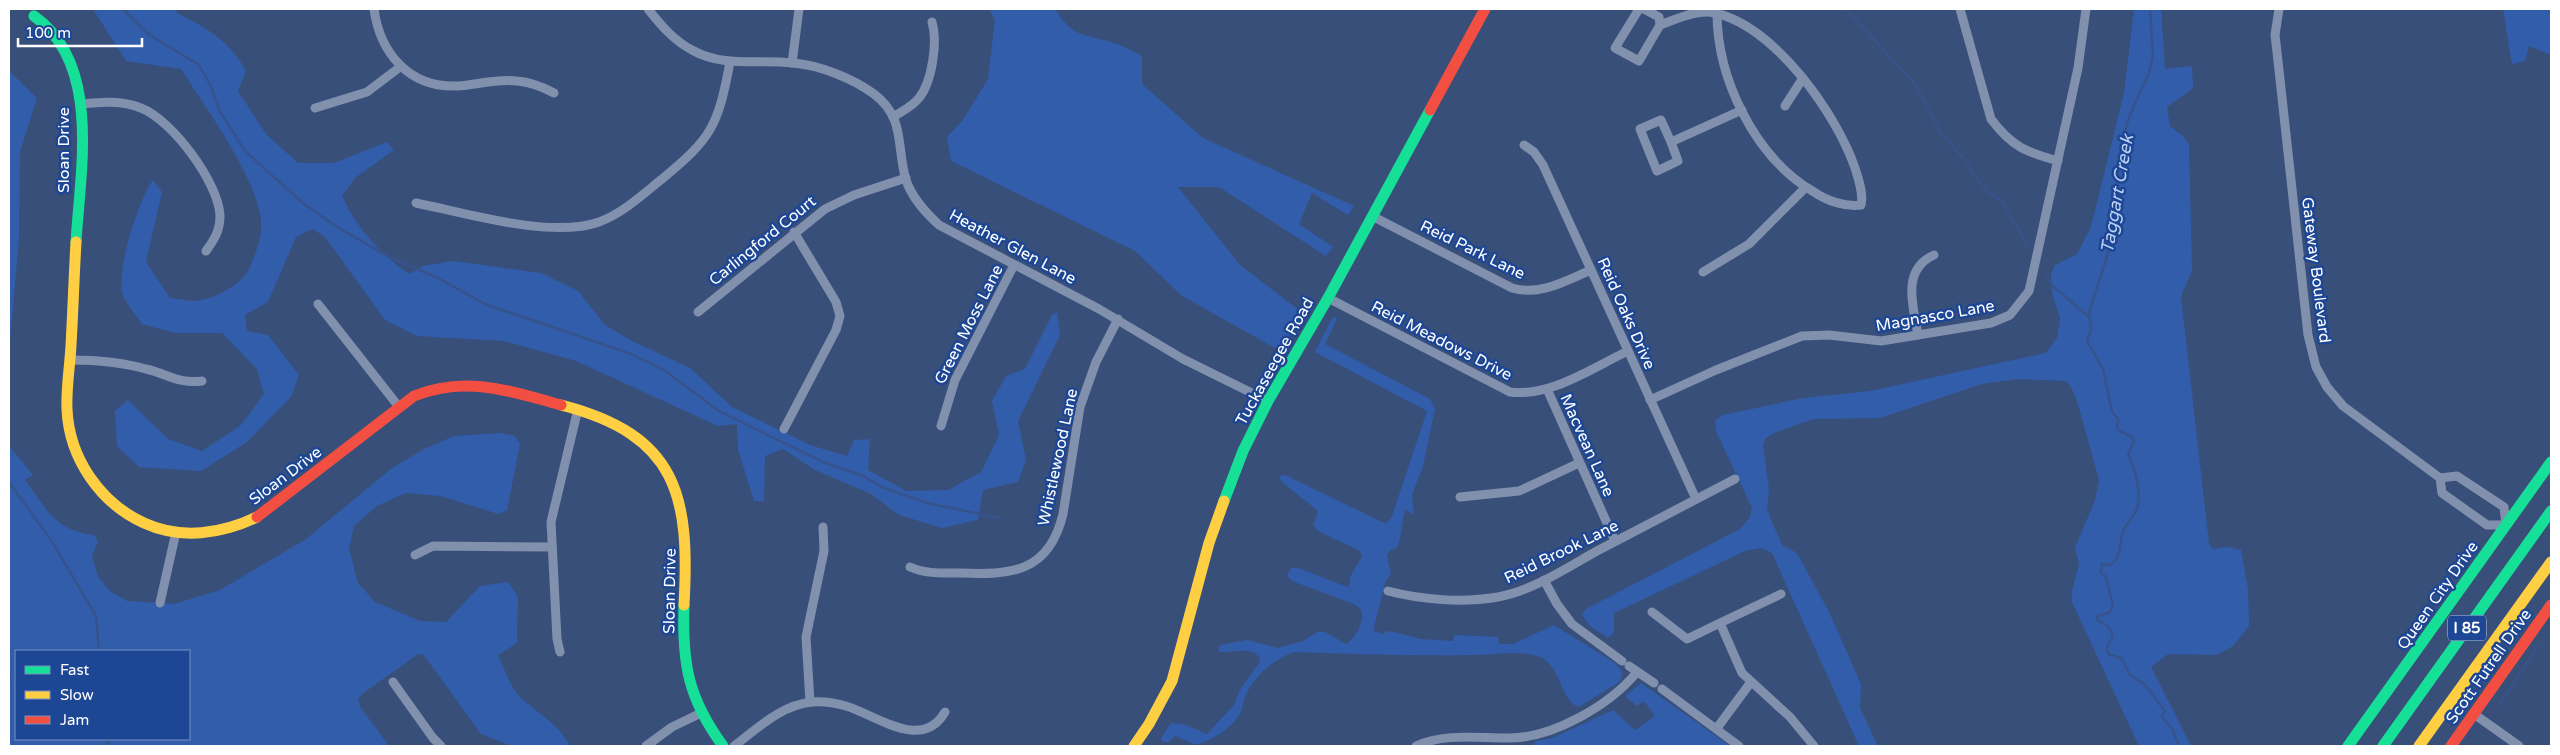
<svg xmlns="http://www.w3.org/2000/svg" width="2560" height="755" font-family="'Varela Round',sans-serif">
	<rect width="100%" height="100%" fill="#384f7a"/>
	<g fill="#325dab" fill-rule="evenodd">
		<path d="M93,9H176L177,13C207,28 230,41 246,71L238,91L266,134L298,163H334L387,142L394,150L356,177L342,196C357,228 380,254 409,274L423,266L453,261L541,273L578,291L605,325L632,341L690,368L732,407L810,445L847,456L854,440L870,439L868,470L906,491L948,490L981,472L999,435L992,401L1006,376L1025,369L1052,315L1057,312L1060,335L1018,421L1026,460L1018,482L983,490L978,520L942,528L899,515L871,494L815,470L783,449L765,456L764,501H754L738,449L737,424L718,426L576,361L504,341L417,336L385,320L325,237L313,229L296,237L268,302L245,315L247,331L268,335L299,375L291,397L247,442L201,471L139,467L117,446L115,411L128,400L168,439L202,451L240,426L264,394L257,369L222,333H175L142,324C136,315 126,304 123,295C115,271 139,199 153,180L162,192L146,262L170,298C178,299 185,300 193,301C210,301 240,286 248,271C254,259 259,245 261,232C266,188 204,106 181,69L126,61Z"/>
		<path d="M989,9H1055C1075,41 1087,33 1117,44C1126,47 1134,52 1142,56V84L1203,138L1354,206L1348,215L1312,193L1299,224L1333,247L1326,256L1219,187H1178L1240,265L1299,310L1300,323L1277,349L1182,296L1135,251L951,161L947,137L963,120L988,79L995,20Z"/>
		<path d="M2134,9H2161L2165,69L2192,66L2193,88L2167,107L2170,126L2183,136L2189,145L2192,271L2181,296L2209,544L2213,549L2227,547L2241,550L2248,589L2249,626L2233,646L2217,655L2168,654L2151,667L2191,746H2139L2072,602V591L2079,564L2075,548L2095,500L2099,480L2077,401L2071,387L2066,381L2017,379L1982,384L1880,418L1813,419L1774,433L1765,439L1763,446L1769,489L1767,510L1782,545L1797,553L1829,612L1861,684L1860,708L1878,746H1859L1772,553L1761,548L1745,551L1614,613V632L1608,638L1589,625L1582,615L1586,609L1740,529L1750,517L1752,508L1716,431L1715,421L1723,415L1803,398L1870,391L2046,353L2057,338L2060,319L2052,292L2051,274L2055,265L2077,254L2091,227L2124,93Z"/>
		<path d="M2503,9H2551V55L2529,46L2525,61L2512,64Z"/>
		<path d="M9,71L37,98L20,152L19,239L9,352Z"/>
		<path d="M1335,317L1337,319L1325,344L1430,399L1435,409L1423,466L1412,495L1414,515L1405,509L1399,543L1397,548L1390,550L1387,555L1391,574L1386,580L1373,631L1383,634L1387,631L1394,632L1421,639L1453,641L1454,635L1498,637L1499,644H1513L1554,625L1615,663C1622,670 1625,674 1619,682L1579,707C1561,703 1561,664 1538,656C1517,650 1494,655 1473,655C1414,656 1354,654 1294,652C1272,660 1253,677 1244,699C1242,704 1243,710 1240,714C1231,729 1212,740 1196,745L1176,736L1168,742H1163L1161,738L1171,723L1183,724L1207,734L1234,705L1240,690L1259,663L1260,658C1250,646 1235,653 1221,652L1218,650L1220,645L1247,640L1278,648L1303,641L1317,632H1325L1346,644C1355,640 1367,618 1360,609C1360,608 1354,604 1354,604L1292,581L1287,576L1291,568H1299L1347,587L1350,584V577L1362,556L1360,551L1318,531L1313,524L1318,512C1313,505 1289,489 1279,479L1280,476L1285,475L1386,524L1392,516L1427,411L1315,352L1332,318Z"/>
		<path d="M500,433L515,436L520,444L507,510L498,514L441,496L406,493L377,506L354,526L349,549L358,583L375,602L420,621L446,622L480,586L508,582L518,597L517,643L498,655C504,667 510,687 520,697C537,713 559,724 570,746H511L481,734L423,654L417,655L362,694L358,699L361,708L389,746L9,745V682L11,679L9,676V446L33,475L25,480C46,509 56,531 94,535L98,541L92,556L98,577L110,591L127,601L174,604L220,590L306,539L392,468L424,449L454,436ZM16,651H189V739H16Z"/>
		<path d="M1641,683L1730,746H1531L1536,741L1552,738L1613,710L1635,730L1655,716L1644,701L1637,706L1625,696Z"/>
	</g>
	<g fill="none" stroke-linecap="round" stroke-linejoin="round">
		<g stroke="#36538b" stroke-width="2.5">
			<path d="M123,9L148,34L199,65L211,86L219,110L245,151L303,203L337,227L391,258L438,278L485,304L631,354L664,370L719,411L823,462L863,476L882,487L927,503L1000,518"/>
			<path d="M1846,9L1915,84L1942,135L1967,162L1972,173L1988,192L2001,200L2028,246"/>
			<path d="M2150,9L2153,56L2149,73L2129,117L2121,147L2111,244L2089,312L2091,330L2087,341L2103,369L2112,412L2118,419L2117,428C2122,435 2132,433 2134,441L2128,454C2135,468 2143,496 2136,511C2132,520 2125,524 2122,534C2120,544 2121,558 2110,565L2102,564L2101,573L2106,577L2113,606L2109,613L2097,616L2098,621L2108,626L2113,635L2107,648L2108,654L2121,658L2130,675L2145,685L2165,711L2162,717L2173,730L2179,746"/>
			<path d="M2046,275L2053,286L2089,317"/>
			<path d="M9,482L51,540L96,616L99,651"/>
			<path d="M2548,634L2551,630"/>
			<path d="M2498,706L2540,644"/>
			<path d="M108,739V746"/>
		</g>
		<g stroke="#8190ad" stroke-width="9">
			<path d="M374,9C380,53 409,88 457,86C477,85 497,78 517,81C529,82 543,87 554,93"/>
			<path d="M648,9C661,25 673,40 692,50C724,68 758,59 793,63C819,65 852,78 874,94C906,118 896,147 906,180C912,198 925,212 939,225L1099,309L1183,359L1268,401"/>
			<path d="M1639,9L1615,48L1639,61L1660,25L1659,17L1644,9"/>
			<path d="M1960,9L1991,119C2012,147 2026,152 2058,161"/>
			<path d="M2279,9L2275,35L2277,52L2308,335L2316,367L2327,387L2343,406L2440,478L2457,476L2504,507L2506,525H2487L2442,493L2440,478"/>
			<path d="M1660,25C1677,19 1697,9 1715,13C1775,27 1836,113 1855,168C1858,178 1864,194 1861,205C1845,207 1827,201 1814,192C1754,157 1716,77 1717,9"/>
			<path d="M792,63L799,9"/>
			<path d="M80,104C101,102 121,100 141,108C172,120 219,183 220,216C220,231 214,240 206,251"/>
			<path d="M1785,106L1803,78"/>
			<path d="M315,108L367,92L400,67"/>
			<path d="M893,117C902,111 912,107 919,98C932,82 938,42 932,22"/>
			<path d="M1671,142L1661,120L1640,129L1657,171L1678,161L1671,142L1742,110"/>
			<path d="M1524,145L1534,152L1543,165L1696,499"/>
			<path d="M416,203C466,213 551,239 599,222C623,213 642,195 662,179C712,138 718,126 730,62"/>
			<path d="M1372,216L1512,288C1540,296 1565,281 1591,270"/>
			<path d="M1703,272L1749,244L1805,188"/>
			<path d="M1328,298L1510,392C1551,397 1592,368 1628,351"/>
			<path d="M318,304L399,407"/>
			<path d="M698,312L825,209L854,195L906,178"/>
			<path d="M1918,335C1913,306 1901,270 1934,255"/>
			<path d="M70,360C96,360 121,362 146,369C168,374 178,384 202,381"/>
			<path d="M1547,389L1615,541"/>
			<path d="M1650,400L1716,370L1802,336L1829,335L1881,341L1991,323L2010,315L2029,291L2078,68L2086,9"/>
			<path d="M941,426L955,380L1014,265"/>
			<path d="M784,429L836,330L840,316L836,302L794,232"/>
			<path d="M1460,497L1519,491L1579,463"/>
			<path d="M415,555L433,546L551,547"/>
			<path d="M910,567C926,574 942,573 959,573C1011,575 1049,573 1063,514L1080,407L1096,362L1118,319"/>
			<path d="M1544,580L1557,604L1572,624L1622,661"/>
			<path d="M1388,591C1422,600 1463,603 1498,597C1532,591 1566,568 1597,551C1643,527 1689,503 1735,479"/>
			<path d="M160,603L176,532"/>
			<path d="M1652,612L1687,639L1720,623L1742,673L1790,717L1814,746"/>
			<path d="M1720,623L1781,594"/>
			<path d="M560,652L557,639L551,522L578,409"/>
			<path d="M1629,666L1654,683"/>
			<path d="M393,682L433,738L441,746"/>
			<path d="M1662,689L1739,746"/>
			<path d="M810,702L806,637L824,551L823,527"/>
			<path d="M2474,714L2519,746"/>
			<path d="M1717,728L1751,682"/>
			<path d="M646,746L672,727L701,713"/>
			<path d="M734,746C758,728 781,705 812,702C824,701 835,703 846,706C876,715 922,752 945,712"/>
			<path d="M1416,746C1444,733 1477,738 1507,738C1552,739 1610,705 1637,672"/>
		</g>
		<g stroke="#16e098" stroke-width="11">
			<path d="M34,16C102,64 80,171 76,242"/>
			<path d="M1224,501L1243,451L1268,401L1328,298L1430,110"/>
			<path d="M684,605C682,664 688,698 723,746"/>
			<path d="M2348,746L2551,462"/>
			<path d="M2383,746L2551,511"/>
		</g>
		<g stroke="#ffcf43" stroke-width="11">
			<path d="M76,242C74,276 73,311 71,345C70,366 66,388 67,409C69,458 100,503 144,523C181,540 222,534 257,517"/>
			<path d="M561,405C678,435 690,496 684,605"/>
			<path d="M1134,746L1149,724L1172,681L1209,543L1224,501"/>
			<path d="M2419,746L2551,562"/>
		</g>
		<g stroke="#f24e42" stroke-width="11">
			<path d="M1430,110L1485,9"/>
			<path d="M257,517L414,396C465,375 510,391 561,405"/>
			<path d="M2451,746L2551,605"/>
		</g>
	</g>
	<g text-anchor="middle" stroke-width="5" stroke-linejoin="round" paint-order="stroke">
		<rect fill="#1d4795" stroke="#bbc8df" stroke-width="1" x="2448" y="615.5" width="38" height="25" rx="4"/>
		<g font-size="15" font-weight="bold" fill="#fff">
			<text x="2467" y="633">I 85</text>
		</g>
		<g font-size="16" fill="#fff" stroke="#1d4795">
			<text transform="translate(63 150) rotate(-90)" y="6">Sloan Drive</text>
			<text transform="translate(762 240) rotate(-39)" y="6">Carlingford Court</text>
			<text transform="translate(1013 246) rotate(28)" y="6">Heather Glen Lane</text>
			<text transform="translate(1473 249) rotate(26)" y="6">Reid Park Lane</text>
			<text transform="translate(2317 270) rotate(83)" y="6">Gateway Boulevard</text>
			<text transform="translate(1627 313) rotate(66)" y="6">Reid Oaks Drive</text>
			<text transform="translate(1935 315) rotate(-10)" y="6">Magnasco Lane</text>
			<text transform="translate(968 324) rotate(-63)" y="6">Green Moss Lane</text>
			<text transform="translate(1442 340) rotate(27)" y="6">Reid Meadows Drive</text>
			<text transform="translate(1274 361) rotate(-61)" y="6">Tuckaseegee Road</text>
			<text transform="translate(1588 445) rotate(66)" y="6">Macvean Lane</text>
			<text transform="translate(1057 457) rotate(-78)" y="6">Whistlewood Lane</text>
			<text transform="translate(285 475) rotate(-37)" y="6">Sloan Drive</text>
			<text transform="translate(1561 551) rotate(-26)" y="6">Reid Brook Lane</text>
			<text transform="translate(669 591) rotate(-89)" y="6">Sloan Drive</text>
			<text transform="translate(2437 595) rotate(-55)" y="6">Queen City Drive</text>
			<text transform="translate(2488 666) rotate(-55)" y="6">Scott Futrell Drive</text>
		</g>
		<g font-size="18" font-style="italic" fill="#bcd1f6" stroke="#1d4795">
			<text transform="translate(2117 194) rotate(-80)" y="6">Taggart Creek</text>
		</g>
	</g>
	<rect width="2560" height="755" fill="none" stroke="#ffffff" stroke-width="20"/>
	<rect x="15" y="650" width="175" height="90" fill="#1d4795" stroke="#7791bf"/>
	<rect x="25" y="666" width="25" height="8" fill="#16e098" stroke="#7791bf"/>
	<text x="60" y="675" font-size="15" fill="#ffffff">Fast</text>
	<rect x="25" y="691" width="25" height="8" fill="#ffcf43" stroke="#7791bf"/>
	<text x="60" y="700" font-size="15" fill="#ffffff">Slow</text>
	<rect x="25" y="716" width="25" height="8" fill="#f24e42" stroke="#7791bf"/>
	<text x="60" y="725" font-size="15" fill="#ffffff">Jam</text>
	<path d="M18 38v8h124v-8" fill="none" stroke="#ffffff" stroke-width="2.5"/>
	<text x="25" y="38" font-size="15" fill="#ffffff" stroke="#1d4795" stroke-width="4" paint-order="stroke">100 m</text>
</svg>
